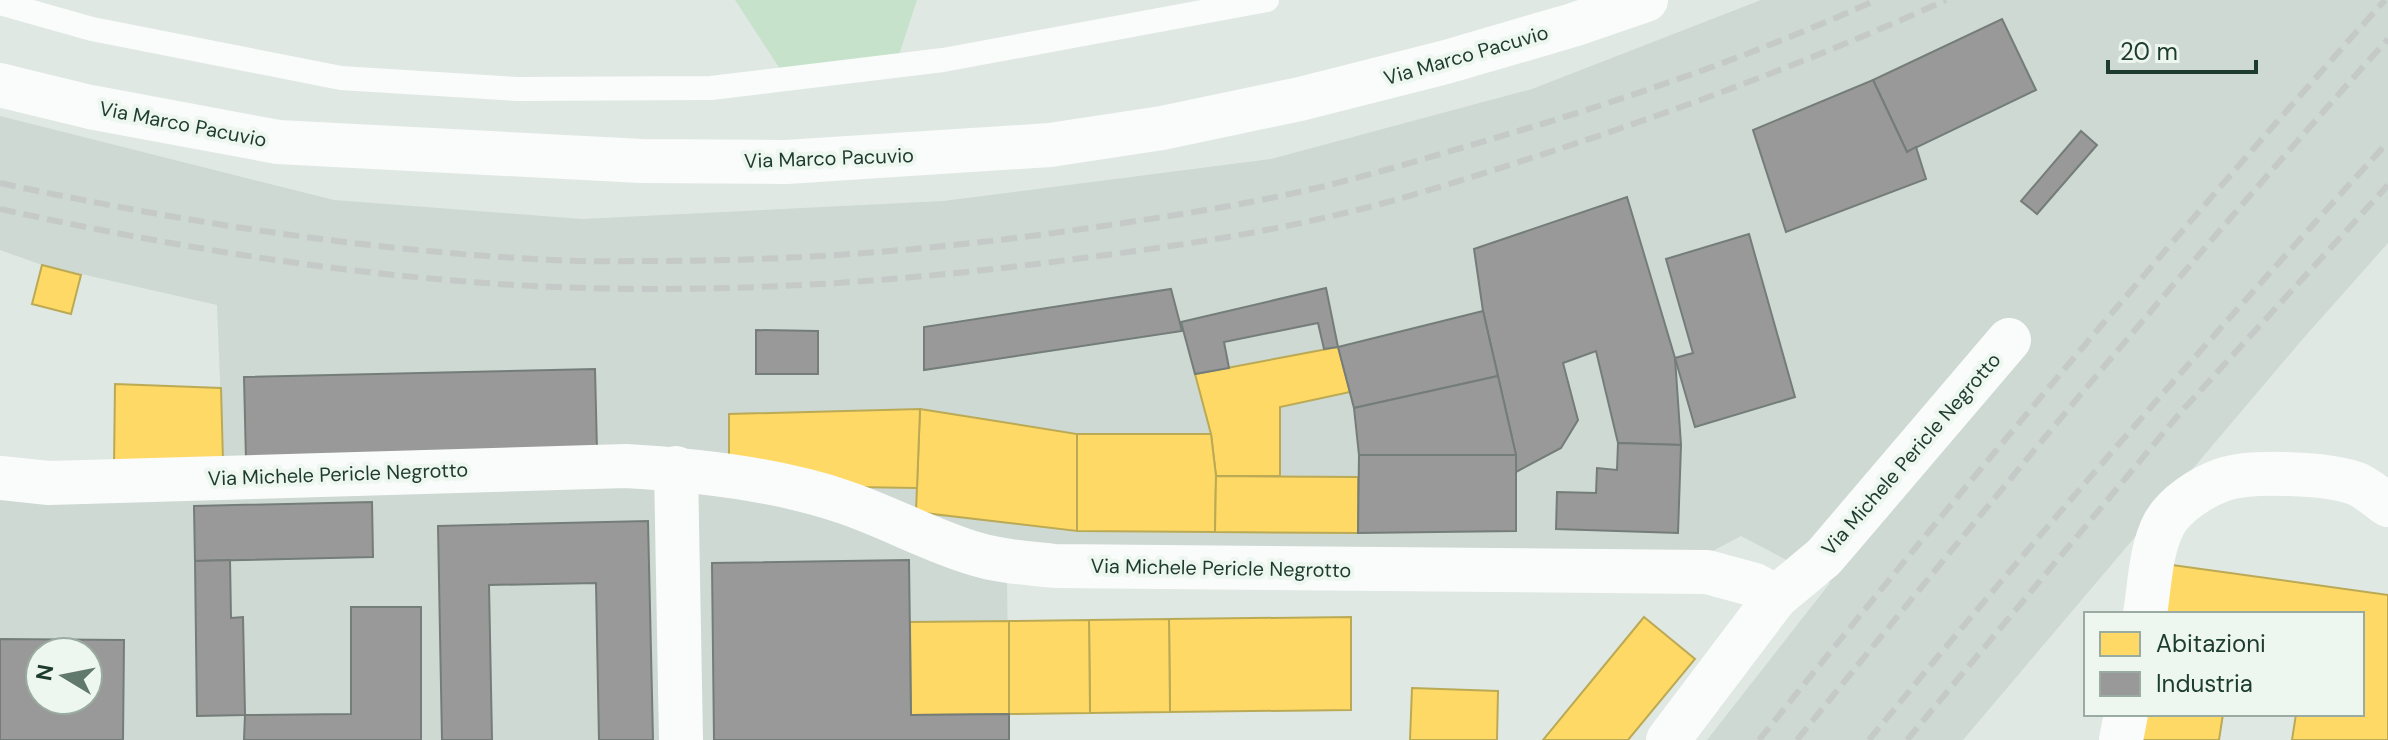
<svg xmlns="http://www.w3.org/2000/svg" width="2388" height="740" font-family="'DM Sans',sans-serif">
	<rect width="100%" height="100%" fill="#e0e8e3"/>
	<path fill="#cdd9d2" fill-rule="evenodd" d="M1761,0H2388V243L2301,341L1963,740H1707L1830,583L1741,536L1648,585L1007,576L1009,740H0V486L224,483L217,305L42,265L0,250V116L334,200L582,219L943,201L1271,159L1532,89ZM40,652H88V700H40Z"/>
	<path fill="#c7e2cb" d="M735,0H917L899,55L780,69Z"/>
	<g fill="#ffd966" stroke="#ba5" stroke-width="2">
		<path d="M42,265L81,275L71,314L32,304Z"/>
		<path d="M1338,347L1350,392L1280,407V476H1216L1211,434L1195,374Z"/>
		<path d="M115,384L221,388L223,461L114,467Z"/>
		<path d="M920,409L1077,434V531L916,512Z"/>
		<path d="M920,409L917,488L853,487L729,456V414Z"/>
		<path d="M1077,434H1211L1216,476L1215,532L1077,531Z"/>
		<path d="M1216,476L1358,477V533L1215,532Z"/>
		<path d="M2165,564L2388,595V740H2292L2296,714H2362V614H2158Z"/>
		<path d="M1351,617V710L1170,712L1169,619Z"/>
		<path d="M1644,617L1695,659L1628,740H1543Z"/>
		<path d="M1169,619L1170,712L1090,713L1089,620Z"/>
		<path d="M1089,620L1090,713L1009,714V621Z"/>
		<path d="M1009,621V714L911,715L910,622Z"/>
		<path d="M1412,688L1498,691L1497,740H1410Z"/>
		<path d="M2144,714H2223L2219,740H2140Z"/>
	</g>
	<g fill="#999" stroke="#747d79" stroke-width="2" fill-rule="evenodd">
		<path d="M2002,19L2036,90L1907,152L1873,80Z"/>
		<path d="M1873,80L1907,152L1916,147L1926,179L1786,232L1753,130Z"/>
		<path d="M2081,131L2097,145L2037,214L2021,201Z"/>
		<path d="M1627,197L1675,358L1681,445L1618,443L1596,351L1563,363L1578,420L1561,448L1516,472V455L1483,311L1474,249Z"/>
		<path d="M1749,234L1795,397L1695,427L1675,358L1693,353L1666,259Z"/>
		<path d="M1326,288L1338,347L1324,349L1318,323L1224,342L1229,368L1195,374L1181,322Z"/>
		<path d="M1171,289L1182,331L924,370V327Z"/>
		<path d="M1483,311L1498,376L1354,408L1338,347Z"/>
		<path d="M756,330L818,331V374H756Z"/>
		<path d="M595,369L597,451L246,460L244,377Z"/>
		<path d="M1498,376L1516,455H1359L1354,408Z"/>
		<path d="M1618,443L1681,445L1678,533L1556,529L1557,492L1596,493L1597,468L1617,470Z"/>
		<path d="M1359,455H1516V531L1358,533Z"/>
		<path d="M372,502L373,557L195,561L194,506Z"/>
		<path d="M648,521L653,740H599L596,583L489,585L492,740H442L438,526Z"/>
		<path d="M230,560L231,618L243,617L245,715L197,716L195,561Z"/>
		<path d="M909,560L911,715L1009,714V740H714L712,563Z"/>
		<path d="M351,607H421V740H244L245,715L351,714Z"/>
		<path d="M0,639L124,640L123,740H0ZM40,652H88V700H40Z"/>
	</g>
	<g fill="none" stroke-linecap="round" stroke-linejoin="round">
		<path stroke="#fafcfb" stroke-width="24" d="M0,3L92,29L341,78L517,89L711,88L943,60L1267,0"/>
		<g stroke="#fafcfb" stroke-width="44">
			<path d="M0,85L90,107L278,142L641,161L786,162L1050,145L1162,128L1300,99L1446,62L1573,25L1646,0"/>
			<path d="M676,468L681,740"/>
			<path d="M0,478L49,483L626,466C697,470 777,479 844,502C889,517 931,541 976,554C1002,562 1028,563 1055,566L1707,572L1755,585L1776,597"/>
			<path d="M2145,614C2150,584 2150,551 2164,524C2175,504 2202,487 2222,480C2250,470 2329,473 2357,484C2368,489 2378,498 2388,505"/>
			<path d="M1668,740L1776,597L1824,557L2009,340"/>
			<path d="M2121,740L2126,714"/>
		</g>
		<g stroke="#c5cac8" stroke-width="6" stroke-dasharray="16 8" stroke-linecap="butt">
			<path d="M0,183C182,222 367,251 553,260C585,262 618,261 650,261C797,261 936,250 1082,229C1164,217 1248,205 1329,185C1400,167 1471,145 1542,124C1655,89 1768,49 1876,0"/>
			<path d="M0,209C182,249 368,279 555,287C729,294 903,282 1075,259C1161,248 1248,236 1332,216C1407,199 1481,174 1553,151C1687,107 1818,58 1946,0"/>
			<path d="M1759,740C1962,488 2169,241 2385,0"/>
			<path d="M1797,740C1989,503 2184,266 2388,39"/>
			<path d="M1869,740C2036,536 2210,337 2388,142"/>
			<path d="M1907,740L2180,413L2388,185"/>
		</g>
	</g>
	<g text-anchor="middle" stroke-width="8" stroke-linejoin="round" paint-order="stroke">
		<g font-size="20" fill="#1d3b2e" stroke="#edf7f0">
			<text transform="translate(1466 55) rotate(-16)" y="7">Via Marco Pacuvio</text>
			<text transform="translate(183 124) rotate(11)" y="7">Via Marco Pacuvio</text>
			<text transform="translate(829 158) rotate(-2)" y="7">Via Marco Pacuvio</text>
			<text transform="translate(1911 454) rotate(-49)" y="7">Via Michele Pericle Negrotto</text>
			<text transform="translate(338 474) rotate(-2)" y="7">Via Michele Pericle Negrotto</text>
			<text transform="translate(1221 568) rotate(1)" y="7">Via Michele Pericle Negrotto</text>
		</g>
	</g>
	<rect x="2084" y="612" width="280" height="104" fill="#edf7f0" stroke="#9aaca2" stroke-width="2"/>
	<rect x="2100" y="632" width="40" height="24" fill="#ffd966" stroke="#9aaca2" stroke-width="2"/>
	<text x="2156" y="652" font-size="24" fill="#1d3b2e">Abitazioni</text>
	<rect x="2100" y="672" width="40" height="24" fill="#999999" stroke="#9aaca2" stroke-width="2"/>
	<text x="2156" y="692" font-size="24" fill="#1d3b2e">Industria</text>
	<g transform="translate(64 676) rotate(280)"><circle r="38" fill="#edf7f0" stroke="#9aaca2" stroke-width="2"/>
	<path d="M0-6L14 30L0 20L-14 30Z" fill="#61786d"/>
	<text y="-12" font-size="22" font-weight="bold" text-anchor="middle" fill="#1d3b2e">N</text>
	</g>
	<path d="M2108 60v12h148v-12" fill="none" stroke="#1d3b2e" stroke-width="4"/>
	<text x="2120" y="60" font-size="24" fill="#1d3b2e" stroke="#edf7f0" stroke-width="6" paint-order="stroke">20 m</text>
</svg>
